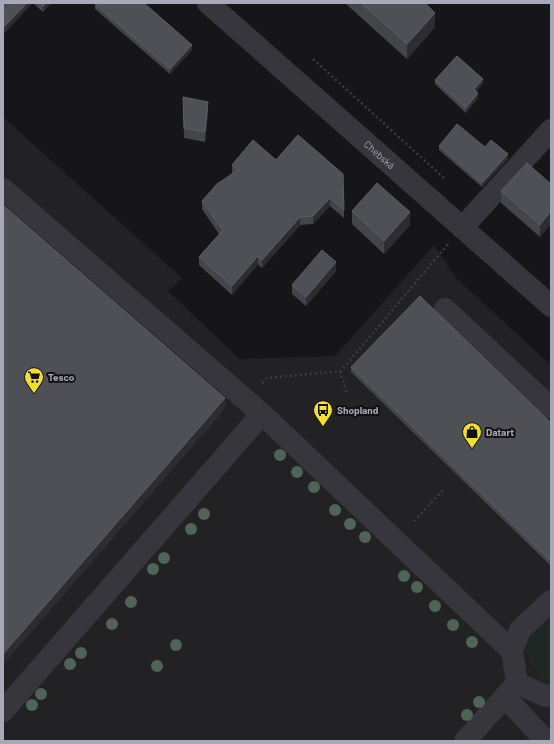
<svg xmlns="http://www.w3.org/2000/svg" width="554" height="744" font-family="Barlow,sans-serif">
	<rect width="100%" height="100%" fill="#161517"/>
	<path fill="#222124" d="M3,117L182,278L168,291L240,359L335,356L434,245L456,278L551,365V741H3Z"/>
	<path fill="#1f2722" d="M551,617V680L542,679C533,669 521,652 530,637C535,629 545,623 551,617Z"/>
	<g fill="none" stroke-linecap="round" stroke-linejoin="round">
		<g stroke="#3c3d43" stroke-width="2.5" stroke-dasharray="2 3" stroke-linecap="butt">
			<path d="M313,59L446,180"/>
			<path d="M340,371L347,394"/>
			<path d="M262,383L267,378L341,371L448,244"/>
			<path d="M414,521L444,489"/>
		</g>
		<g stroke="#37363c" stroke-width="22">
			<path id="s1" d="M208,3L551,306"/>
			<path d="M3,189L262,414L512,651L517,683L465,741"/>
			<path d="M462,228L551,130"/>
			<path d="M445,309L551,408"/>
			<path d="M512,651L520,630L551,601"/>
			<path d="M517,683L545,696L551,695"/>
			<path d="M506,698L546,741"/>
			<path d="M3,711L262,414"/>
		</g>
	</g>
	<g fill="#4f6356">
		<circle cx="280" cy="455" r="6"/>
		<circle cx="297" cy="472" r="6"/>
		<circle cx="314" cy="487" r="6"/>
		<circle cx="335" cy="510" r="6"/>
		<circle cx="204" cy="514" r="6"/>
		<circle cx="350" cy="524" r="6"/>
		<circle cx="191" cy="529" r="6"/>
		<circle cx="365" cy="537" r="6"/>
		<circle cx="164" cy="558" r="6"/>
		<circle cx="153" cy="569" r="6"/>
		<circle cx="404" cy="576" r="6"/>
		<circle cx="417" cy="587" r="6"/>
		<circle cx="131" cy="602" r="6"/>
		<circle cx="435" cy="606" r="6"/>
		<circle cx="112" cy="624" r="6"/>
		<circle cx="453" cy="625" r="6"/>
		<circle cx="472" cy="642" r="6"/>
		<circle cx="176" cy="645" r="6"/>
		<circle cx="81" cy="653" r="6"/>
		<circle cx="70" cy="664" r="6"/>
		<circle cx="157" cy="666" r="6"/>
		<circle cx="41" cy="694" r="6"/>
		<circle cx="479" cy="702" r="6"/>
		<circle cx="32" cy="705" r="6"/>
		<circle cx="467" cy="715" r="6"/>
	</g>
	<g fill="#44454a">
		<path d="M3,3H51L43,12L33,3Z"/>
		<path d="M345,3H425L435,27L407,59Z"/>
		<path d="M95,4L192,50L170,74L95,9Z"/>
		<path d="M435,80L483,83L476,91L478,98L466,113L435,84Z"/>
		<path d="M183,97L208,111L205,142L184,138Z"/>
		<path d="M298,135L344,210V218L330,206L313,224L300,225L262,268L258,264L232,295L199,265V257L219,234L202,209V201L232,173V165L276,160Z"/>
		<path d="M439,146L485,147L508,159L482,187L439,150Z"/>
		<path d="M551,184L540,237L501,203V191Z"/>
		<path d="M352,211L410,225L384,254L352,224Z"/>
		<path d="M336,271L306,306L292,294V285Z"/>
		<path d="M351,367L551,423V566L351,372Z"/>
	</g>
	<g fill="#2d2d31">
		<path d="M27,3H33L3,35V28Z"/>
		<path d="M46,3H51L43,12V6Z"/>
		<path d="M435,13V27L407,59V44Z"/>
		<path d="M192,45V50L170,74V69Z"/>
		<path d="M483,79V83L474,94V89Z"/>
		<path d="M478,93V98L466,113V108Z"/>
		<path d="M208,102V111L205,142V132Z"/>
		<path d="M508,154V159L482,187V183Z"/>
		<path d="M330,198V206L313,224V216Z"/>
		<path d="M551,211V224L540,237V225Z"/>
		<path d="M410,212V225L384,254V241Z"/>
		<path d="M300,217V225L262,268V260Z"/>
		<path d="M258,256V264L232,295V286Z"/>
		<path d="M336,262V271L306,306V297Z"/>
		<path d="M225,398V409L3,665V654Z"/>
	</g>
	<g fill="#4f4f56" stroke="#5d5d65">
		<path d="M3,3H27L3,28Z"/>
		<path d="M40,3H46L43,6Z"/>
		<path d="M96,3H144L192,45L170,69L95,4Z"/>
		<path d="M361,3H425L435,13L407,44Z"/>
		<path d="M457,56L483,79L474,89L478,93L466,108L435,80Z"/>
		<path d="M183,97L208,102L205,132L184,128Z"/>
		<path d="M457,124L485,147L491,140L508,154L482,183L439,146Z"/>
		<path d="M298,135L343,174L344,210L330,198L313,216L300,217L262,260L258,256L232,286L199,257L223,230L202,201L217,184L238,170L232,165L253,140L276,160Z"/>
		<path d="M527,163L551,184V211L540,225L501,191Z"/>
		<path d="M377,183L410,212L384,241L352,211Z"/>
		<path d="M3,205L225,398L3,654Z"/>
		<path d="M322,250L336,262L306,297L292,285Z"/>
		<path d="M420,296L551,423V561L351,367Z"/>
	</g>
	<defs>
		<g id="supermarket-pin" transform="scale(1)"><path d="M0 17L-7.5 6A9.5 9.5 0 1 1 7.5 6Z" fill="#f3df32" stroke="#111012"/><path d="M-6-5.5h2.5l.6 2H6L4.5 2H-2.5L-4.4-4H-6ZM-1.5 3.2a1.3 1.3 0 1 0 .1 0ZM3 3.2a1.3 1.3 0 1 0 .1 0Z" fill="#111"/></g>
		<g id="bus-pin" transform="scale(1)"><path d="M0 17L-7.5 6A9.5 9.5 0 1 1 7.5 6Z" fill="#f3df32" stroke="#111012"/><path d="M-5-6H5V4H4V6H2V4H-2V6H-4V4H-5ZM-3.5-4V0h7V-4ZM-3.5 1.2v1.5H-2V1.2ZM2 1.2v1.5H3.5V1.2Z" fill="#111"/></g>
		<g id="shop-pin" transform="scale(1)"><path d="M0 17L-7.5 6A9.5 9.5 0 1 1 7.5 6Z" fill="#f3df32" stroke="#111012"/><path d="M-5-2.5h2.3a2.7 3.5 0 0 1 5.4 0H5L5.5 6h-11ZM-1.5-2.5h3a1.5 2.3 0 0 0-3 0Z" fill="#111"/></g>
	</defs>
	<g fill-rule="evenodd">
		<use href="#supermarket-pin" x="34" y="377"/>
		<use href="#bus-pin" x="323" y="410"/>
		<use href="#shop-pin" x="472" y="432"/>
	</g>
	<g text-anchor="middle" stroke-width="4" stroke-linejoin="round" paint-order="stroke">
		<g font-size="10" fill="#a7a9b8" stroke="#111012">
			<text dy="4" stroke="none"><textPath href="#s1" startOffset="229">Chebská</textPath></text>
		</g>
		<g font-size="10" font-weight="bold" fill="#a7a9b8" stroke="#111012" text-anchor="start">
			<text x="48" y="381">Tesco</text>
			<text x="337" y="414">Shopland</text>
			<text x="486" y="436">Datart</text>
		</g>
	</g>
	<rect width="554" height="744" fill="none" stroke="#a7a9b8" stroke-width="8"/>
</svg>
